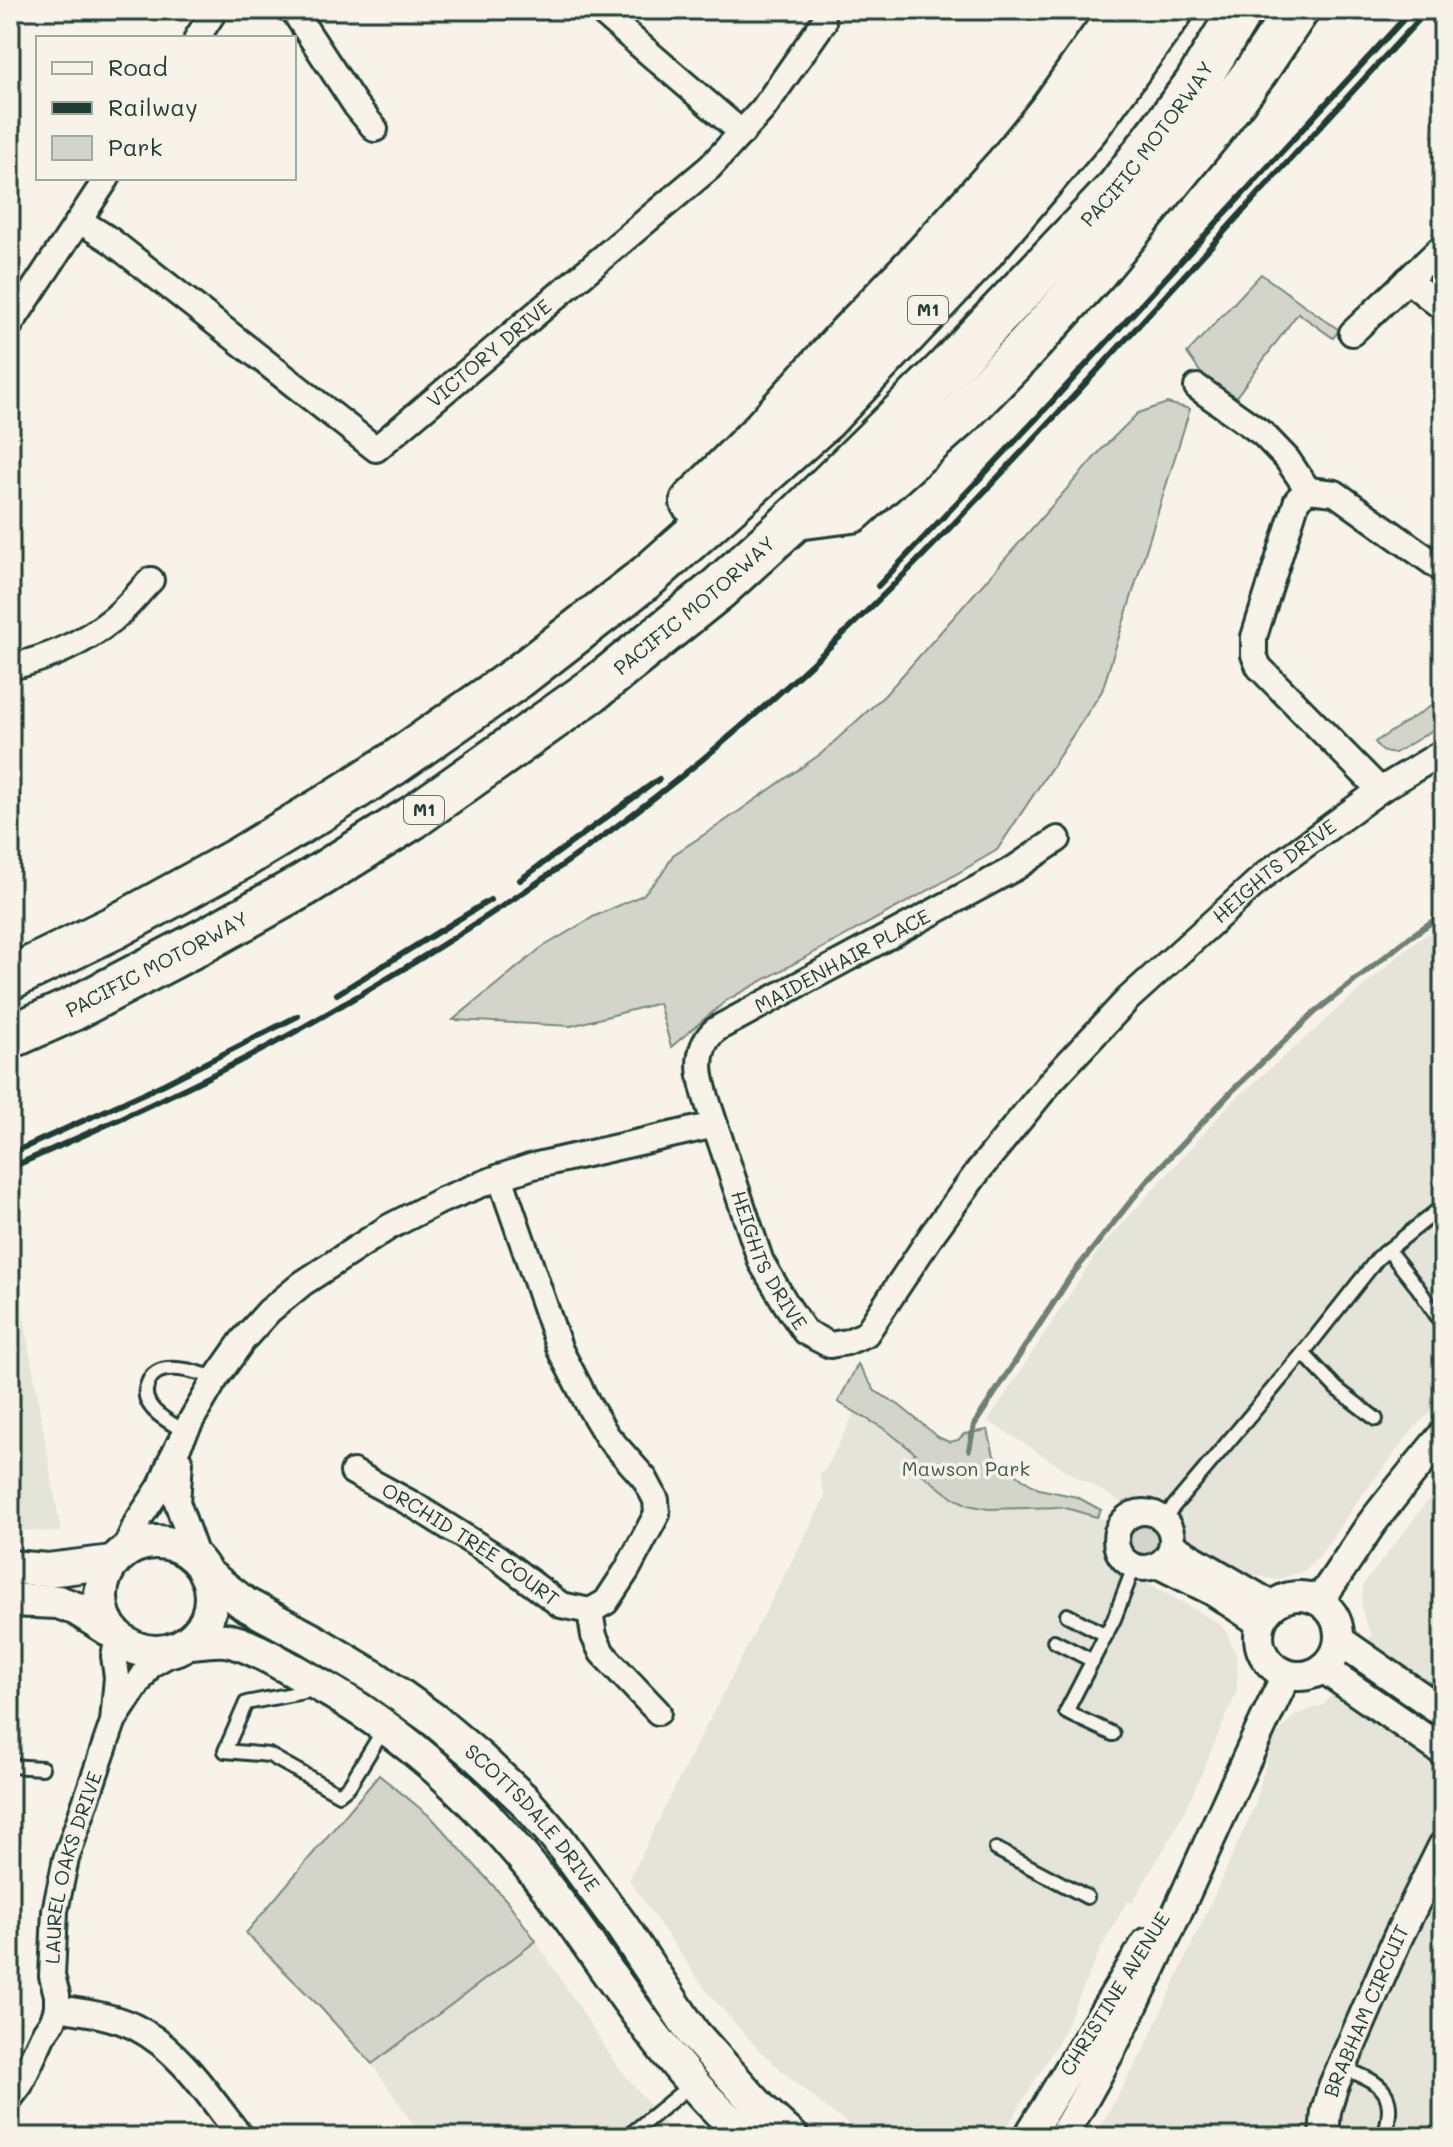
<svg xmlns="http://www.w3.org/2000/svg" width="1453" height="2147" font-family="Mali,sans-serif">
	<rect width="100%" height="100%" fill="#f7f3e8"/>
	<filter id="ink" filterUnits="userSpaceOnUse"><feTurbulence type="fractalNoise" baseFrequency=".0125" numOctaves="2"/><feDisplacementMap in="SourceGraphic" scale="16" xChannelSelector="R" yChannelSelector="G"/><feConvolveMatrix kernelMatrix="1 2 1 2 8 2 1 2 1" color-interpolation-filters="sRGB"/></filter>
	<g filter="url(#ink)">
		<g fill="#e5e4d9">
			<path d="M1443,925V1400L1414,1428L1354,1506L1319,1557L1303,1571L1277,1580L1242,1572L1069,1472L988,1421L1098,1251L1231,1103L1411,945Z"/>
			<path d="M13,1255L61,1532L10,1530V1256Z"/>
			<path d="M855,1412L886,1430L916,1454L909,1463L988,1509L1062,1507L1107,1520L1103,1545L1113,1565L1193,1608L1221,1625L1227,1633L1236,1655L1238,1671L1236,1694L1193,1793L1175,1830L1132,1903L1127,1901L1100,1950L1059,2041L1001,2137H868L834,2114L790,2078L759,2050L731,2019L705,1989L629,1880L691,1755L825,1497L819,1473L825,1471Z"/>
			<path d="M1443,1481V2137H1094L1145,2048L1255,1805L1272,1740L1296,1714L1324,1705L1372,1635L1365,1621L1362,1608L1363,1585Z"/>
			<path d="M536,1941L616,2064L665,2124L681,2137H422L372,2064Z"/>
		</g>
		<g fill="#d3d5ca" stroke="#79897f" stroke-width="2">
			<path d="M1261,274L1339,330L1333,338L1298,313L1236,397L1203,376L1187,353Z"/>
			<path d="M1167,403L1190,409L1102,691L997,850L931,889L727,1000L671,1047L659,1003L571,1026L453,1020L541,948L595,916L643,895L663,873L673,855L722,823L822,753L885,695L1102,449L1138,413Z"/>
			<path d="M1431,706L1443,717V724L1395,753C1384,754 1381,751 1375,742Z"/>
			<path d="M858,1364L875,1391L899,1405L938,1437L949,1442L958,1440L964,1434L988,1430L994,1456L1027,1482L1039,1489L1077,1497L1101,1510L1097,1517L1062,1507L988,1509L968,1505L950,1496L908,1463L915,1453L886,1430L838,1402Z"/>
			<circle cx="1144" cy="1540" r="14"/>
			<path d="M379,1775L432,1818L507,1901L536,1941L372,2064L319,2006L246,1933Z"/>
		</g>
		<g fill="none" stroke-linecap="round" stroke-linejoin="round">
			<path stroke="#6f8077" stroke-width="6" d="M969,1450L974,1425L1071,1276L1147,1181L1234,1089L1315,1012L1410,937L1443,914"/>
			<g stroke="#1f3d34" stroke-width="18">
				<g id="service">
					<path d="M1388,1250L1418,1288L1443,1325"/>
					<path d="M1303,1353L1337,1389L1376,1419"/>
					<path d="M186,1432C169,1422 137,1407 148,1383C151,1375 158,1370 167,1369C183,1367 201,1374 216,1378"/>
					<path d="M1163,1519L1303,1353L1378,1258L1443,1206"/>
					<path d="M1067,1615L1106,1635"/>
					<path d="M1054,1641L1093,1661"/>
					<path d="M314,1690L246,1703L225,1751L269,1755L339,1794L349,1786L384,1729"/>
					<path d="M1113,1734L1066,1712L1114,1619L1134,1567"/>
					<path d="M10,1766L42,1768"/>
					<path d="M996,1849L1087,1897"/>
					<path d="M1341,2067C1380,2083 1399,2089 1384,2137"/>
					<path d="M627,2137L693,2083"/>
				</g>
			</g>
			<g stroke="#1f3d34" stroke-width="30">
				<g id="minor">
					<path d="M293,10L356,106L375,129"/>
					<path d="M599,10L742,133"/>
					<path d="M197,38L215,10"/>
					<path id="s1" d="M80,221L110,240L376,449L710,167L763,109L823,23"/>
					<path d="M1407,280L1443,308"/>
					<path d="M10,325L107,178"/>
					<path d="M1352,333L1443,246"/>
					<path d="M1197,387L1263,434L1287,459L1308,490"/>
					<path d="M10,667C46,659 83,643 112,620C126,609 138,593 151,580"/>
					<path d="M1380,790L1259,667L1254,655V637L1297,500L1308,490L1335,493L1443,570"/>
					<path id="s2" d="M715,1125C707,1097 687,1058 713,1032C718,1027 728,1023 735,1019L1015,868L1058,839"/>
					<path d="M180,1462L177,1502L198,1561"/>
					<path id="s3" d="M353,1472L412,1504L498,1558L561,1605L590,1611L606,1602L627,1570L657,1514L656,1500L645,1479L607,1436L589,1406L560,1350L500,1177"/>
					<circle cx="1144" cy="1540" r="28"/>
					<path d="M1172,1545L1274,1605"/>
					<path id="s4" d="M124,1551L137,1522L161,1486L171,1460L192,1419L216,1378L243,1340L269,1311L303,1283L389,1227L442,1200L500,1177L533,1166L715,1125L761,1262L786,1304L805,1332L830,1345L847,1342L866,1334L933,1233L979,1170L1053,1079L1128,999L1267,873L1380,790L1443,752"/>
					<path d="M1157,1565L1211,1592L1261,1625"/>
					<path d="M590,1611L594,1636L602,1653L658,1712"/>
					<path d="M116,1717L150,1665L176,1650"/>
					<path d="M57,2008C83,2012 111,2015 135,2027C181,2050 210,2098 241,2137"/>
					<path id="s5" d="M10,2098L20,2085L43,2035L53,2021L57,2008V1995L52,1976L55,1911L66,1859L113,1722L117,1677L114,1656L118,1639"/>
				</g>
			</g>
			<g stroke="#1f3d34" stroke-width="34">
				<g id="tertiary">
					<circle cx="1299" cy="1636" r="40"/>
					<path d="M1319,1601C1338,1575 1354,1549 1372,1523C1395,1493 1419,1464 1443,1435"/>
					<path d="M1339,1640L1443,1712"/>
					<path d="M1323,1668L1443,1751"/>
					<path d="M1028,2137L1146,1943"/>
					<path d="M1062,2137C1151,1990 1211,1827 1287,1674"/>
					<path id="s6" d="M1324,2137L1326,2111L1333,2087L1398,1937L1443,1846"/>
				</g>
			</g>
			<g stroke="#1f3d34" stroke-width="38">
				<g id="secondary">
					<circle cx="156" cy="1597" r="55"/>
					<path d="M10,1567L48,1570L112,1562"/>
					<path id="s7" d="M205,1573L245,1604L312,1640L377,1679L433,1719L478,1757L523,1799L557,1838L621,1925L693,2033L761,2109L792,2137"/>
					<path d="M10,1600L58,1602L77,1609L110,1630"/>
					<path d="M188,1642C200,1642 213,1639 225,1640C248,1642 290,1669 312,1681C411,1734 491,1812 558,1902C617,1982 670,2071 747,2137"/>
				</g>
			</g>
			<g stroke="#1f3d34" stroke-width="48">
				<g id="motorway">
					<path d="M692,502L759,435L849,335L925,256L1007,165L1050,112L1122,10"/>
					<path d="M796,518L852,511L960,415L1026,348L1095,272L1210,132L1256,71L1297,10"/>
					<path d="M10,978L115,927L239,859L327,806L393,764L518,677L648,576L825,419L976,259L1088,126L1172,10"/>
					<path id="s8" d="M10,1037L73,1009L205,940L304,885L412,818L594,689L718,589L796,518L946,370L1118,188L1196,84L1241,10"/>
				</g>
			</g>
			<use href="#service" stroke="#f7f3e8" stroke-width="12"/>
			<use href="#minor" stroke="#f7f3e8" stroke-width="24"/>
			<use href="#tertiary" stroke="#f7f3e8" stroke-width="28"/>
			<use href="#secondary" stroke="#f7f3e8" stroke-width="32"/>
			<use href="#motorway" stroke="#f7f3e8" stroke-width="42"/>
			<g stroke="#1f3d34" stroke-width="6">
				<path d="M878,586L1037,418L1412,10"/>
				<path d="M520,880L659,779"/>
				<path d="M337,994L490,900"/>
				<path d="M10,1154L164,1084L298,1016"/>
				<path d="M10,1168C98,1129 186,1090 271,1045C423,962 570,868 704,758C846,641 971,508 1095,373C1206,252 1316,130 1428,10"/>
			</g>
		</g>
	</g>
	<g text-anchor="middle" stroke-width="7" stroke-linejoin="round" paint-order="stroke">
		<g fill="#f7f3e8" stroke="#60746a" stroke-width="2">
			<rect x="908" y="296" width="40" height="28" rx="6"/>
			<rect x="404" y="796" width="40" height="28" rx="6"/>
		</g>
		<g font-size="18" font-weight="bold" fill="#1f3d34">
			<text x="928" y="316">M1</text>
			<text x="424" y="816">M1</text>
		</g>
		<g font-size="20" fill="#1f3d34" stroke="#f7f3e8">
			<text dy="7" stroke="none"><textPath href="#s8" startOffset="1460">PACIFIC MOTORWAY</textPath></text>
			<text dy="7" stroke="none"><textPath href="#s1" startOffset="522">VICTORY DRIVE</textPath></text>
			<text dy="7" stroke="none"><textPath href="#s8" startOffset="812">PACIFIC MOTORWAY</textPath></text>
			<text dy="7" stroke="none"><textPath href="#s4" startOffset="1686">HEIGHTS DRIVE</textPath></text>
			<text dy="7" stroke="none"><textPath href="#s2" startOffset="246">MAIDENHAIR PLACE</textPath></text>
			<text dy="7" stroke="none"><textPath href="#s8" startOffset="164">PACIFIC MOTORWAY</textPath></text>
			<text dy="7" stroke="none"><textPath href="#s4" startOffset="918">HEIGHTS DRIVE</textPath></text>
			<text dy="7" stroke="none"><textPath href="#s3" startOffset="138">ORCHID TREE COURT</textPath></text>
			<text dy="7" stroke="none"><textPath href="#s7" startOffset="412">SCOTTSDALE DRIVE</textPath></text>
			<text dy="7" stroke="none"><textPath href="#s5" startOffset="246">LAUREL OAKS DRIVE</textPath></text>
			<text transform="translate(1115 1994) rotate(-58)" y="7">CHRISTINE AVENUE</text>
			<text dy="7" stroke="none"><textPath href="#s6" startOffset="134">BRABHAM CIRCUIT</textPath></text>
		</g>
		<g font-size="20" fill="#435b52" stroke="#f7f3e8">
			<text x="966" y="1476">Mawson Park</text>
		</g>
	</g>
	<rect width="1453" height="2147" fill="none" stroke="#f7f3e8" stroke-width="40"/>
	<rect x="20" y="20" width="1413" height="2107" fill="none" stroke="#1f3d34" stroke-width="3" filter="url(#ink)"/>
	<rect x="36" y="36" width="260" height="144" fill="#f7f3e8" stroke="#a1aaa0" stroke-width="2"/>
	<rect x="52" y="62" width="40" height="12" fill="#f7f3e8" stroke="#a1aaa0" stroke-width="2"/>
	<text x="108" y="76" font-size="24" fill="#1f3d34">Road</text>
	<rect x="52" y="102" width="40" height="12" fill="#1f3d34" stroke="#a1aaa0" stroke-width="2"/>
	<text x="108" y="116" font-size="24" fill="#1f3d34">Railway</text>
	<rect x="52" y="136" width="40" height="24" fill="#d3d5ca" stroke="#a1aaa0" stroke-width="2"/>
	<text x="108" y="156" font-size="24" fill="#1f3d34">Park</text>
</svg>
